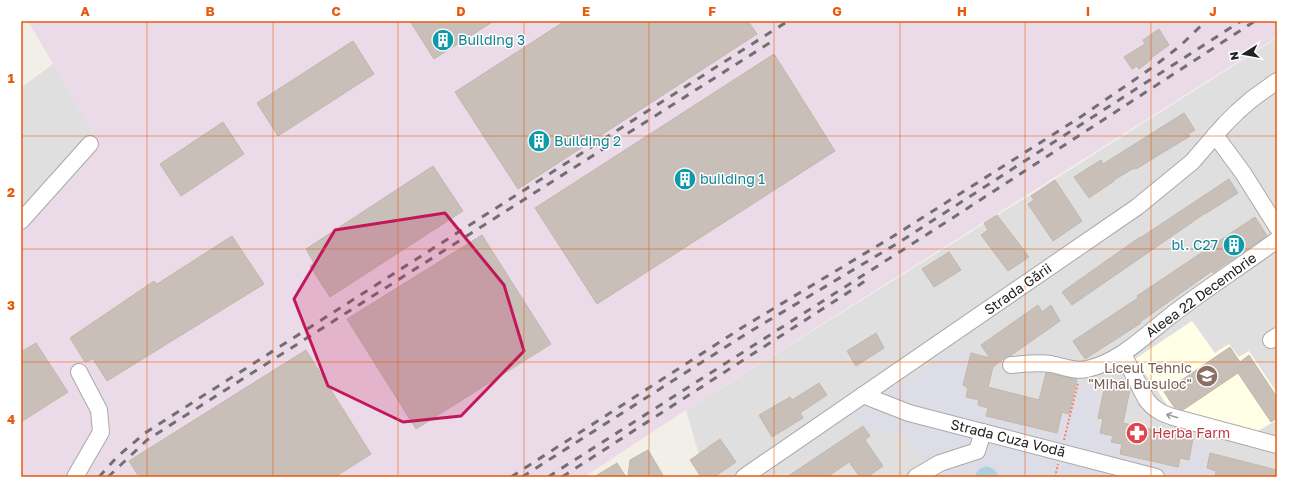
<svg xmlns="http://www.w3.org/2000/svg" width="1298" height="498" font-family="'Golos Text',sans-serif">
	<rect width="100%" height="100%" fill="#f2efe9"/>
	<g fill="#e0dfdf">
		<path d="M1277,38V477H696L704,472L686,410L1035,192Z"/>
		<path d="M53,64L99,143L21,227V88Z"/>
	</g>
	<path fill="#ebdbe8" d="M28,21H1277V37L686,410L584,477H21V227L99,143Z"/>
	<path fill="#ffffe5" d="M1192,321L1215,353L1229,344L1239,357L1249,351L1277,393V420L1249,436L1175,416L1135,359Z"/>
	<path fill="#dddde8" d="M962,345L969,352L962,386L967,389L965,397L978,400L977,406L986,409L985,416L1057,434L1063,413L1069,414L1077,387L1102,382L1093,424L1100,426L1099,435L1111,438L1110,443L1120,446L1118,454L1167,468L1169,466L1178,468L1180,462L1189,464L1194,444L1209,448L1204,469L1212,472V477H949L938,459L929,464L912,439L901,433L877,429L870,434L855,414Z"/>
	<path fill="#aad3df" d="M987,466L995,470L999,477H974L979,469Z"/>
	<g fill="#c7bfb8" stroke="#c4b6ab">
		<path d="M410,21H494L434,59Z"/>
		<path d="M565,21H748L757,34L518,189L455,92Z"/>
		<path d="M1159,29L1169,45L1151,58L1152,59L1139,69L1137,66L1132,69L1124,57L1145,44L1143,40Z"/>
		<path d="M353,41L374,74L278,136L257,103Z"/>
		<path d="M774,54L835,151L597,304L535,208Z"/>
		<path d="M1184,113L1195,130L1188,134L1190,136L1136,169L1134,168L1114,180V181L1089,198L1074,177L1101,160L1103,164Z"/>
		<path d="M223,122L244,154L181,196L160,164Z"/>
		<path d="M433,166L463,211L330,297L310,266L314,263L306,249Z"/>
		<path d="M1229,179L1238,193L1205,214H1204L1072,305L1062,292L1140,237V238Z"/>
		<path d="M1055,180L1082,221L1053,241L1028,204L1034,200L1031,196Z"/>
		<path d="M997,215L1029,257L1008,271L981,235L988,230L984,223Z"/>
		<path d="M1255,217L1267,236L1218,269L1213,273L1212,271L1140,322L1141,323L1085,359L1073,341L1138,298L1137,296L1201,253Z"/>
		<path d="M482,235L551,344L416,429L347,319Z"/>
		<path d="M232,236L264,284L107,381L93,359L85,362L70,338L154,281L157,284Z"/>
		<path d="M949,252L961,270L934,287L922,269Z"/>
		<path d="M1038,305L1042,312L1051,305L1060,321L1010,356L1006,357L993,367L988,387L1039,400L1046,373L1077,379L1069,414L1062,412L1057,433L986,416L988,408L978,405L979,400L966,397L968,388L963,385L971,353L990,358L981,345Z"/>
		<path d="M876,333L884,348L856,366L847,351Z"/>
		<path d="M36,343L68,392L21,422V352Z"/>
		<path d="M1230,347L1240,362L1249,355L1277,397V418L1271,422L1238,373L1183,410L1174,407L1164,392Z"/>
		<path d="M306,350L371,454L335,477H139L129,461Z"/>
		<path d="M1106,380L1128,385L1130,389L1123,423L1193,439L1189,460L1180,458L1178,467L1120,454L1122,444L1111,442L1113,436L1100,433L1103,419L1098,418Z"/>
		<path d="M819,383L827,395L800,413L803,418L772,437L759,415L790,397L792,400Z"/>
		<path d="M863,426L870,436L865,440L883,466L867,477H860L849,462L827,477H787Z"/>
		<path d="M720,439L736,462L714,477H701L690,460Z"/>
		<path d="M648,450L664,477H628L630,460Z"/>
		<path d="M1210,453L1277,470V477H1215L1216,471L1207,468Z"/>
		<path d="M617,463L626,477H594Z"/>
	</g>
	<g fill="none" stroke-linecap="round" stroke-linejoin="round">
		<g stroke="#a9a9a9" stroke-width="18">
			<g id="minor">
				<path d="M1215,135L1243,173L1277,227"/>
				<path d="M21,221L90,144"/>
				<path d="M1271,340L1277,336"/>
				<path d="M1123,354L1146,399C1153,409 1161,413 1173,417L1277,445"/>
				<path d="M1011,365C1024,364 1038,362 1051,364C1062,366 1075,372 1087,369C1123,361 1149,331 1178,310C1210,286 1244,264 1277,240"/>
				<path d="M863,395L909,413L1156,477"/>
				<path d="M75,477L101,432L99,410L79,372"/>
				<path d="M744,477L1137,207L1192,162L1225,124L1237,112L1252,99L1277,81"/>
				<path d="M916,477L940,463L977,451L983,432"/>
			</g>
		</g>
		<g stroke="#fa8072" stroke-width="2" stroke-dasharray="2 2" stroke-linecap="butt">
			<path d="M1064,440L1078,383"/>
			<path d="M1055,477L1058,464"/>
		</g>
		<use href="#minor" stroke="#fff" stroke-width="16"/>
		<g stroke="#707070" stroke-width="3" stroke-dasharray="8 8" stroke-linecap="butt">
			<path d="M99,477L117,457L145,433L788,21"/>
			<path d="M108,477L147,440L771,42"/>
			<path d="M511,477L743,327L892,237L1079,118L1153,67L1180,46L1206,21"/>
			<path d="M522,477L746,334L898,243L1241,21"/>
			<path d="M548,477L951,219L1255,21"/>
			<path d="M562,477L855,288L869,278"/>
		</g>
	</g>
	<defs><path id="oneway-shaft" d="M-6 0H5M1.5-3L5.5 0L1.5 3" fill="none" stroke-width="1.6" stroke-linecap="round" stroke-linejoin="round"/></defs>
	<use stroke="#9c9c9c" href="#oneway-shaft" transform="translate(1172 416) rotate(-163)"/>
	<path fill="#c2185b" fill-opacity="0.2" stroke="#c2185b" stroke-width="3" stroke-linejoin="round" d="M445,213L504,285L524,351L461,416L403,422L328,386L294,299L335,230Z"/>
	<path fill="none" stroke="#e8590c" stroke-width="1" stroke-opacity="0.55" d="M147,21V477M273,21V477M398,21V477M524,21V477M649,21V477M774,21V477M900,21V477M1025,21V477M1151,21V477M21,136H1277M21,249H1277M21,362H1277"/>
	<defs>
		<g id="building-disc" transform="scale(1.15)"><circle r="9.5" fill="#0f9aa8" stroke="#fff"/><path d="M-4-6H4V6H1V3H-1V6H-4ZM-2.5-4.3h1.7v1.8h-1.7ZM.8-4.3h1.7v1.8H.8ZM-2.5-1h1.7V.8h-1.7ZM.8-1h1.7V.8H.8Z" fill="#fff"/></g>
		<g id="school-disc" transform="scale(1.15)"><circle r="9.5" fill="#8d6e63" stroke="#fff"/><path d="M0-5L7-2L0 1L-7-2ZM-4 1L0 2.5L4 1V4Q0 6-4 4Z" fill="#fff"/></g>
		<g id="pharmacy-disc" transform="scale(1.15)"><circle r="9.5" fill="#e0444e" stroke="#fff"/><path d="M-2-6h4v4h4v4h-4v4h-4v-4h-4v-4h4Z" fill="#fff"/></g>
	</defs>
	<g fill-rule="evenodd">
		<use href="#building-disc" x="443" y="40"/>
		<use href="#building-disc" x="539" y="141"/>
		<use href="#building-disc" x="685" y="179"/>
		<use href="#building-disc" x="1234" y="245"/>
		<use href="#school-disc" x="1207" y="376"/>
		<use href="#pharmacy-disc" x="1137" y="433"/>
	</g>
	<g text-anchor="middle" stroke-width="3" stroke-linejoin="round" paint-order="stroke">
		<g font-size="14" fill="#0d838f" stroke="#fff" text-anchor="start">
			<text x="458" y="45">Building 3</text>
			<text x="554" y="146">Building 2</text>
			<text x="700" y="184">building 1</text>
			<text x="1218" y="250" text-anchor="end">bl. C27</text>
		</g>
		<g font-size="14" fill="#222" stroke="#fff">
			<text transform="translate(1018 289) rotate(-35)" y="5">Strada Gării</text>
			<text transform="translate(1201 295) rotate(-36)" y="5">Aleea 22 Decembrie</text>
			<text transform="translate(1008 438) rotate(14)" y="5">Strada Cuza Vodă</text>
		</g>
		<g font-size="14" fill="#785e54" stroke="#fff" text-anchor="end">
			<text x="1192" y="373">Liceul Tehnic<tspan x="1192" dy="16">"Mihai Busuioc"</tspan></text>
		</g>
		<g font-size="14" fill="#be3a42" stroke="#fff" text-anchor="start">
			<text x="1152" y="438">Herba Farm</text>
		</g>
	</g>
	<rect width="1298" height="498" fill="none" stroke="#ffffff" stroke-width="44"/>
	<g transform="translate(1244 54) rotate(259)" stroke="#ffffff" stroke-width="3" paint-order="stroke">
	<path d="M0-3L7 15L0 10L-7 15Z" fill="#222222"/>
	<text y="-6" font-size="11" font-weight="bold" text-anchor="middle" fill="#222222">N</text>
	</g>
	<rect x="22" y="22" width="1254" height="454" fill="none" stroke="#e8590c" stroke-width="1.5"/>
	<g font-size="13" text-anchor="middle" font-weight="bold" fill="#e8590c">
		<text x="85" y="16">A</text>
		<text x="210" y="16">B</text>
		<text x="336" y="16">C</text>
		<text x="461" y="16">D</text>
		<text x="586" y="16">E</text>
		<text x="712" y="16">F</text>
		<text x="837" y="16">G</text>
		<text x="962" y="16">H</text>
		<text x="1088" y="16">I</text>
		<text x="1213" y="16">J</text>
		<text x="11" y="83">1</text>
		<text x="11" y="197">2</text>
		<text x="11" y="310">3</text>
		<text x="11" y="424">4</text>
	</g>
</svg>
